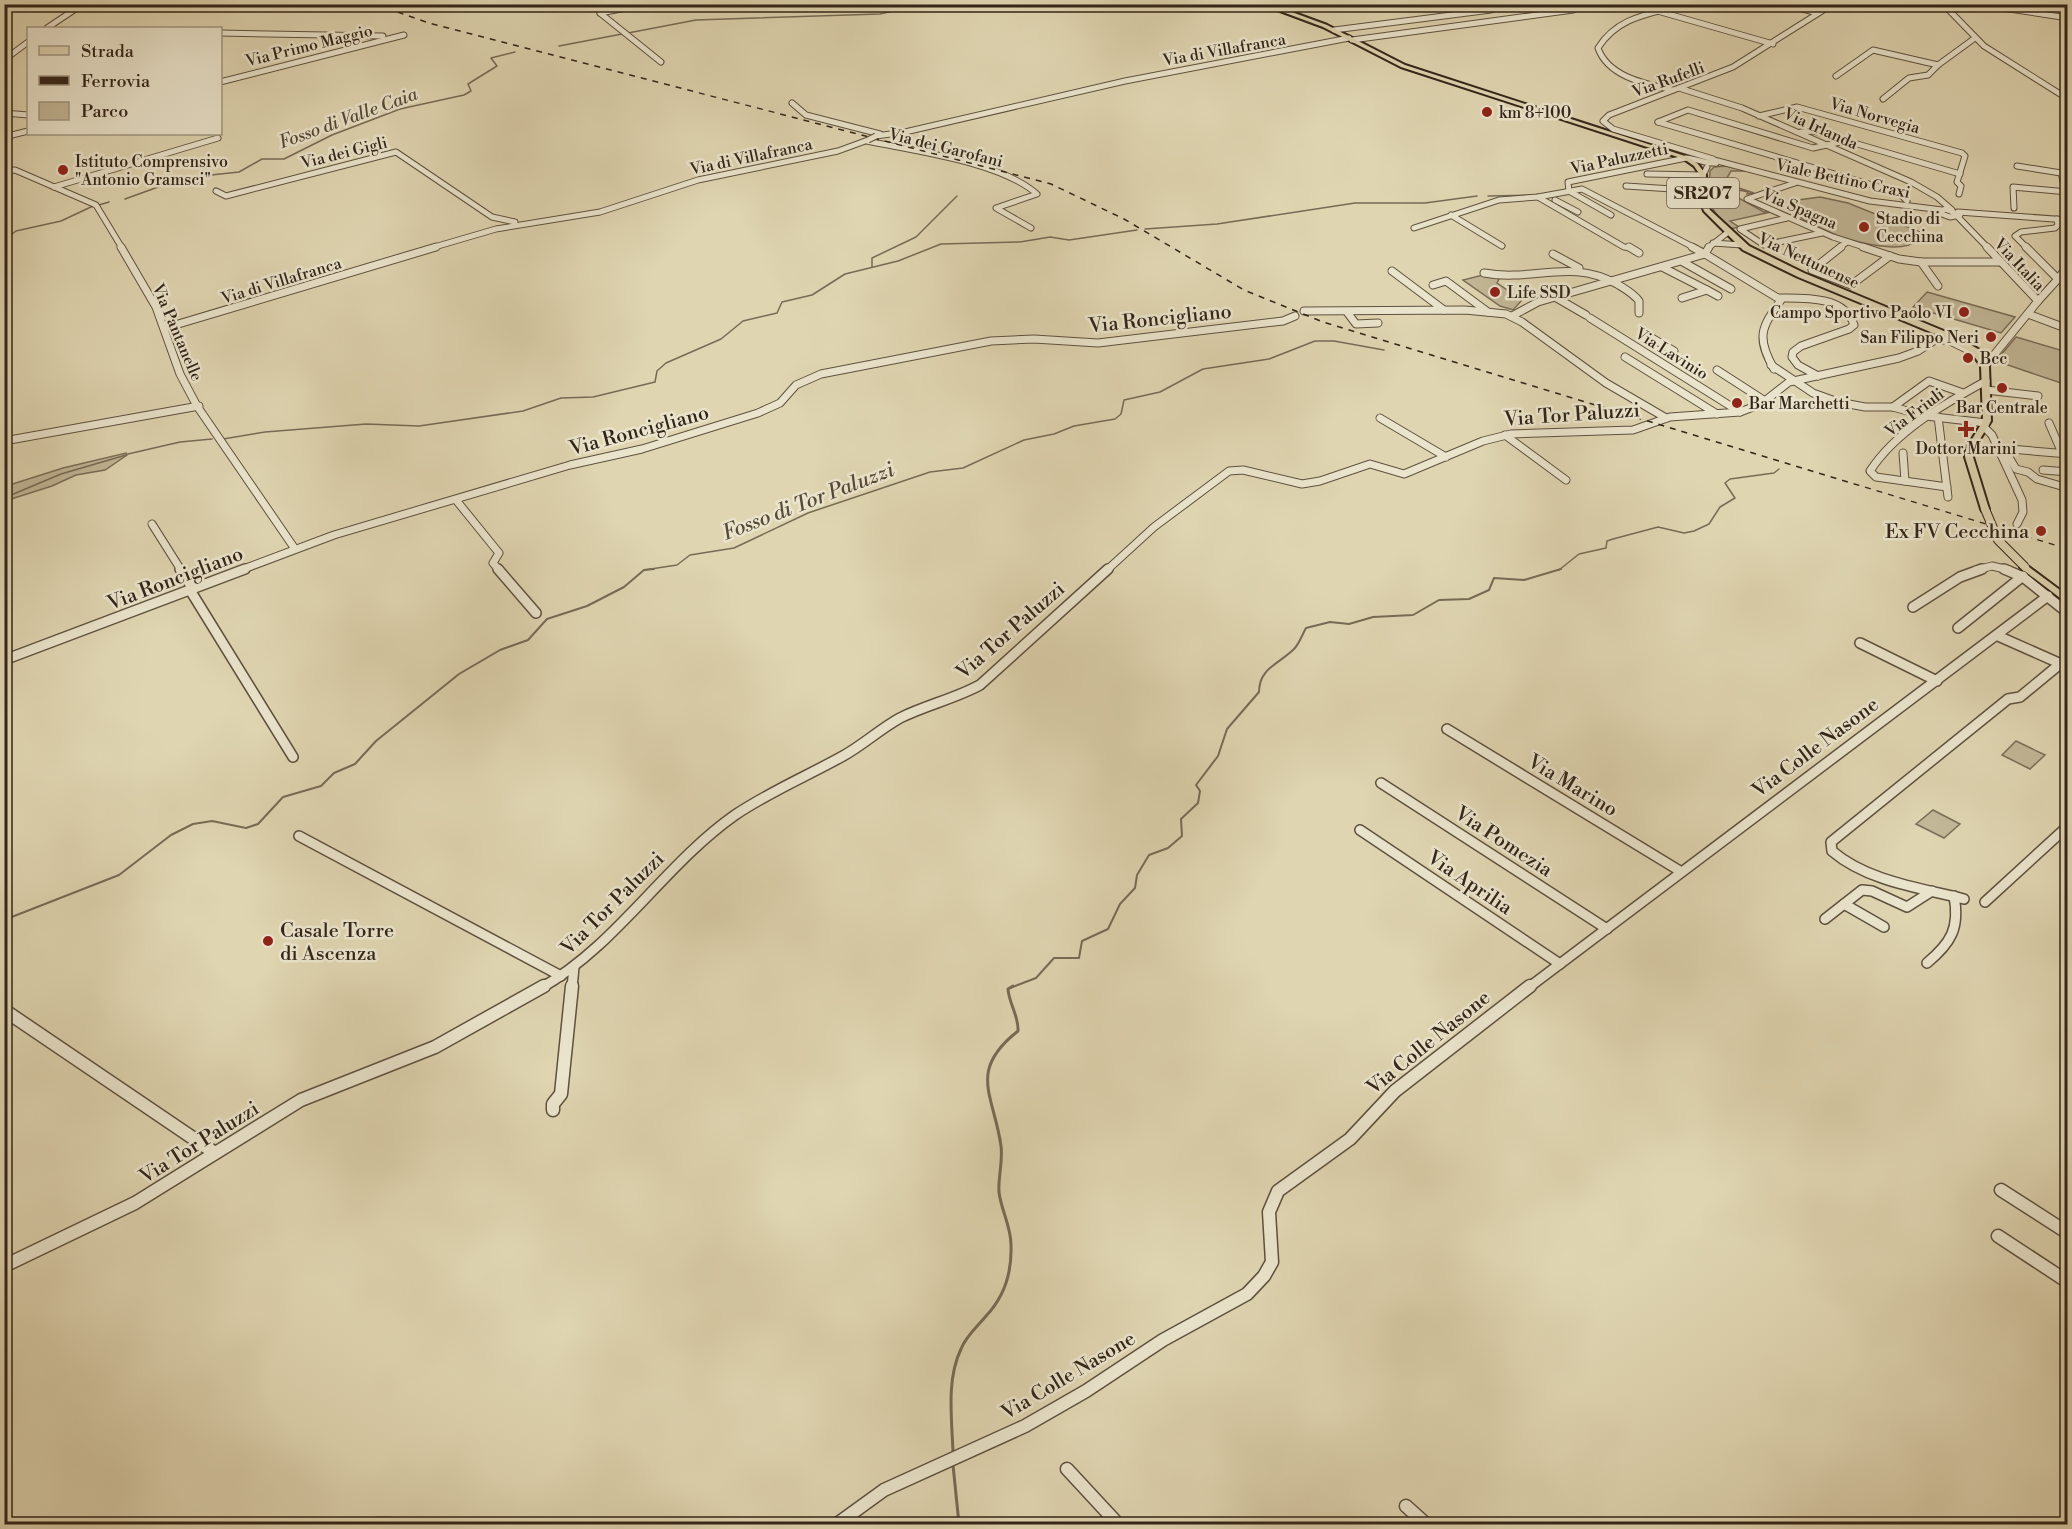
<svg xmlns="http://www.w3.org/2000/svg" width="2072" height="1529" font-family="'Libre Bodoni',serif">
	<rect width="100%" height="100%" fill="#dfd5b1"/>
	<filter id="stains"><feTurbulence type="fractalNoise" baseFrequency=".00333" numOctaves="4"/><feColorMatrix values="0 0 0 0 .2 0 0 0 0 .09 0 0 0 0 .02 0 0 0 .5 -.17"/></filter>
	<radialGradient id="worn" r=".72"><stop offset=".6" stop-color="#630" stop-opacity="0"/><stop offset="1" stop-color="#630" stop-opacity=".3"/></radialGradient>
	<g fill="#c2b797" stroke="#7a6e58" stroke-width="1.5">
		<path d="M1727,166L1747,171H1731L1724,183L1754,193L1747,194L1748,192L1725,187L1722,189L1764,212H1771L1730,221L1739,227L1730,229C1707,208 1708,201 1710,171L1714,167Z"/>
		<path d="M1820,197L1848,203L1925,234L1916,233L1917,241C1894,260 1804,229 1791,208L1798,200Z"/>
		<path d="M1483,275H1492L1499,279L1497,283L1522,300L1513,310L1500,306L1463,280Z"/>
		<path d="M1927,292L2015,317L2001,333L1913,307Z"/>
		<path d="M2016,337L2067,352V385L1996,361Z"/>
		<path d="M126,453L127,455L105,470L76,475L52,486L5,501L6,486L63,468Z"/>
		<path d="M2016,741L2045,755L2030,769L2002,755Z"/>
		<path d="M1933,810L1960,824L1944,838L1916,824Z"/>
	</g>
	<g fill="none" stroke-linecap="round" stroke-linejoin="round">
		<g stroke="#776b55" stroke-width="1.5">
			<path d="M628,33L696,20L880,14L924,4"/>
			<path d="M559,46L622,34"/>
			<path d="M1488,196L1532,195"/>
			<path d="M125,199L183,178L239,172L262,159H284L332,135L400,109L464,95L471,91L468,84L497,66L491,58L515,52"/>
			<path d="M99,205L109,202"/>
			<path d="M1145,229L1217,224L1355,203H1425L1477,196"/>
			<path d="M4,240L16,231L61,221L93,206"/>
			<path d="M872,267V258L916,237L957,196"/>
			<path d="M223,439L265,432L366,424L419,426L523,411L561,398L593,397L655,382L657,371L666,363L721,339L743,321L777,313L782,302L812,295L845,274L898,261L941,244L1020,242L1050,237L1069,240L1137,230"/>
			<path d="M128,454L180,442L212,439"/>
			<path d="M4,498L61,474L126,455"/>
			<path d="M644,570L677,565L690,555L734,548L808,513L930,472L963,468L1024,440L1054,434L1074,426L1115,419L1121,414L1124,400L1160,392L1203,369L1269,359L1315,341H1334L1384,350"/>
			<path d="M1559,570L1579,554L1606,548L1607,541L1613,539L1658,527L1684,533L1694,531L1709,524L1720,507L1735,498L1725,483L1730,479L1774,473L1779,469"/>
		</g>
		<g stroke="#776b55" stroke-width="2">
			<path d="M4,920L119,875L171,835L193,824L212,821L246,828L258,824L283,797L321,786L334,773L355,764L376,741L459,674L500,650L528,640L547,619L587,606L624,587L644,570L654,569"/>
			<path d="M1010,988L1036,978L1054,958H1079L1082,941L1108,929L1120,904L1135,888L1137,875L1149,855L1168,848L1182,836L1181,819L1198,803L1200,791L1196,785L1218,756L1227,729L1259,692C1259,668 1279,664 1294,649C1299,644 1302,635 1306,628L1330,622L1349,624L1373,617L1413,615L1439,600L1469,599L1489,590L1494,578L1524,580L1561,569"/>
		</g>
		<g stroke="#776b55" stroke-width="3">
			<path d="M953,1453C952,1419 946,1380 961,1349C966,1336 977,1327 986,1316C1005,1296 1012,1272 1011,1245C1011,1226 1001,1210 999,1192C998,1177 1003,1161 1001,1146C994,1095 967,1071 1018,1031C1019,1016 1009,1004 1008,989L1013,986"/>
			<path d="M953,1465L959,1524"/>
		</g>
		<g stroke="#5e513f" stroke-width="7">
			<g id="minor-far3">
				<path d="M1633,4L1773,44"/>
				<path d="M1783,4L1818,13"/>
				<path d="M1943,4L1984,46L2068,99"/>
				<path d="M1976,4L2068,18"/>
				<path d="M600,13L661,62"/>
				<path d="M600,13L647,4"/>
				<path d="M47,28L83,4"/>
				<path d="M1334,30L1491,10L1509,4"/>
				<path d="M220,33L383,36"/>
				<path d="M1352,40L1573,10L1567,4"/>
				<path d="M4,60L28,42"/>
				<path d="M1836,76L1873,50L1938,65L1975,38"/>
				<path d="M220,82L404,35"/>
				<path d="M1679,88L1742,108L1911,182L1937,197L1952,210"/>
				<path d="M1673,90C1646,84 1608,77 1598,48C1618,16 1651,14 1685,4"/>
				<path d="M1883,99L1909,78L1928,75L1938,65"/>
				<path d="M792,103L806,115L880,134"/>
				<path d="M4,113L28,115"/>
				<path d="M1759,116L1797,107L1962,153L1965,156L1957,182L1961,186L1959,194"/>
				<path d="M1658,122L1899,193L1907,201"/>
				<path d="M1658,122L1688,110L1813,148L1845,141"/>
				<path d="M1801,132L1813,131L1960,174"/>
				<path d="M876,136L905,132L1125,81L1349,38"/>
				<path d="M4,137L28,131"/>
				<path d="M867,141C915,151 1001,162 1037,194L996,208L1031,228"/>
				<path d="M1714,160L1870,201L1942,210"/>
				<path d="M1716,163L1713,159L1613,129L1603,121L1609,115L1733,67L1833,4"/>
				<path d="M2017,166L2061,173L2068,200"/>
				<path d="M4,171L15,170L96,205L122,248"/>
				<path d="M1647,174L1703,175L1707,167"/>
				<path d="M1795,183L1747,199L1833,237L1867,248"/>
				<path d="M1626,186L1703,191"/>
				<path d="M54,187L218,138"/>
				<path d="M216,191L226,196L396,152L492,217L515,222"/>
				<path d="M1569,191L1568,182L1686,158C1697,159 1706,164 1716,163"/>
				<path d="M1569,191L1611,215"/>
				<path d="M1538,197L1624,247L1631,248"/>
				<path d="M1555,200L1578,212"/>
				<path d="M2014,208L2013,187L2068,192"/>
				<path d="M1945,209L1960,215L1950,217L1939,213Z"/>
				<path d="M1958,212L2068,220"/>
				<path d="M1451,215L1502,246"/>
				<path d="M1958,217L1988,248"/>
				<path d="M1787,218L1740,229L1764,245L1822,233"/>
				<path d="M1414,228L1499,200L1538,197L1582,189L1695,248"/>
				<path d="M1713,243L1742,245"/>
				<path d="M431,248L496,229L600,212L698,180L838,151L868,140"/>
				<path d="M1708,248L1727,233"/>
				<path d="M1839,248L1847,242"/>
				<path d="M2027,248L2015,236L2021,232L2055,228L2058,225L2057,219"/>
			</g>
		</g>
		<g stroke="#5e513f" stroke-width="9">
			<g id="minor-far2">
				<path d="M121,247L156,307L180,374L197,406L295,549"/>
				<path d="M1629,247L1639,253"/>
				<path d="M1692,247L1705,254"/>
				<path d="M1709,247L1705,254L1781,300C1761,328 1756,337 1774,369"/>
				<path d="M1841,247L1812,270L1851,285L1890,256"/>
				<path d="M1863,247L1899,259L1921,262H1999"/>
				<path d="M2026,247L2058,279L2038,301"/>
				<path d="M1553,254L1579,268"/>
				<path d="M1683,262L1731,289"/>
				<path d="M1921,262L1938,286"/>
				<path d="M2068,266L2058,279L2068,282"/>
				<path d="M1662,267L1707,290L1682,298"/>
				<path d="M1392,271L1444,310"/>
				<path d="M1484,273C1534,282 1570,258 1617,284C1625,289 1633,293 1639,301V313"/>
				<path d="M1433,285L1446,281L1488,312"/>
				<path d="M1707,290L1718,296"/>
				<path d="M1555,297L1586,315"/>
				<path d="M1780,298C1805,298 1845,296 1854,325L1849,329L1801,346L1793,352L1792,357L1798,365L1818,376"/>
				<path d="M1304,311L1465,310L1506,314L1522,322L1606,383L1666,418"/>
				<path d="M1347,312L1356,324L1378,323"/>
				<path d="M2028,314L2068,329"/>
				<path d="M1512,316L1538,302L1705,254"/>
				<path d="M1590,318L1740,412"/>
				<path d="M165,328L436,247"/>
				<path d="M1652,338L1674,351"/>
				<path d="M1625,357L1717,414"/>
				<path d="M1771,365L1813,393L1838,402L1865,407H1893L1926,416L1986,423"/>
				<path d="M1985,366L2038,301L1987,247"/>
				<path d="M1717,370L1765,401"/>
				<path d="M1986,390L2038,396"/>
				<path d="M1893,407L1929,381L1963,393"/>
				<path d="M1938,417L1948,497"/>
				<path d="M1380,418L1446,457"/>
				<path d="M2049,423L2062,453"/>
				<path d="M1984,427L1992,435L2022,500L2023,512L2017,524"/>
				<path d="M1505,435L1566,480"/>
				<path d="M4,441L199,406"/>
				<path d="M1998,448L2068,454"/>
				<path d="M1903,453L1905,481"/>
				<path d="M2001,455L2010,459L2016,469L2028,472L2037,479L2068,488"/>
				<path d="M2043,470L2068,472"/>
				<path d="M1947,487L1876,477L1870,471C1896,431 1944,404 1986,381"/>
				<path d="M456,500L499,553L493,563L499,570"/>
				<path d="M152,524L181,570"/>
				<path d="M241,570L334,535L570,465L642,449L758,413L780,403L796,385L821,374L991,341L1034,339L1098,343L1283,321L1295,316"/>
				<path d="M1107,570L1154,527L1229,471L1243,470L1302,484L1320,481L1370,464L1404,474L1483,441L1511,434L1633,430L1670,417L1740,412L1761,404L1789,382L1899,358L1918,351L1935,340H1948L1977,354"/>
				<path d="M1976,570L1992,566L2009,570"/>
			</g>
		</g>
		<g stroke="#5e513f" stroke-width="12">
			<g id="minor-far1">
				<path d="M180,569L193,589"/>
				<path d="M498,569L536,613"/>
				<path d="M2004,569L2023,577L2068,613"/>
				<path d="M190,590L293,757"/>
				<path d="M1913,607L1960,577L1982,569"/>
				<path d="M1958,628L2023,576"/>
				<path d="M1998,636L2068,667"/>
				<path d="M1860,643L1937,681"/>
				<path d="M4,660L245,569"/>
				<path d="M1447,729L1680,871"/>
				<path d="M1381,783L1607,929"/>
				<path d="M1360,830L1560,964"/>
				<path d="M299,836L561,976"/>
				<path d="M1964,899C1920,888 1867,881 1832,851L1831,842L2008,699L2020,697L2060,664"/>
				<path d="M1985,902L2068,826"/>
				<path d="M1844,904L1884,927"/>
				<path d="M1825,919L1862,890L1872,891L1907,907L1932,891"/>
				<path d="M1927,963C1951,943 1960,928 1954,896"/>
				<path d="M541,988C617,945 664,865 735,815C769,792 807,776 843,756C863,745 880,729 900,718C926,705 954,699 980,685L1108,569"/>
				<path d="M572,988L574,967"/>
				<path d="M1528,988L2048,596"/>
			</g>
		</g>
		<g stroke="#5e513f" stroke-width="15">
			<g id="minor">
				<path d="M4,1010L215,1153"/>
				<path d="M553,1110V1104L561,1094L572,986"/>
				<path d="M2001,1190L2068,1233"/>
				<path d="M1998,1236L2068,1282"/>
				<path d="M4,1266L135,1203L301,1100L435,1047L544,986"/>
				<path d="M1067,1469L1118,1524"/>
				<path d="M1406,1506L1426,1524"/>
				<path d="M377,1524H390"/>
				<path d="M837,1524L884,1490L1025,1426L1086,1391L1163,1340L1247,1294L1264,1276L1272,1262L1269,1212L1278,1191L1350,1139L1395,1091L1530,986"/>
			</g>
		</g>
		<g stroke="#332519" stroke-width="4">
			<g id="major">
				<path d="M1261,4H1270L1327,25L1405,65L1688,157L1698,164L1706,175V201L1710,210L1749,246L1804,273L1951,334L1978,349L1989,366L1991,421L1974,449L1973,457L1989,509L1988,511H1982L1981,509L1965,457L1966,449L1983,421L1981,366L1972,353L1945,338L1798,277L1743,250L1704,211L1700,201V175L1694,166L1684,159L1401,67L1323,27Z"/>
				<path d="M2025,564L2068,596V604L2022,569L2020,567L2022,565Z"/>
			</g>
		</g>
		<use href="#minor-far3" stroke="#eae4cc" stroke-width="5"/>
		<use href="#minor-far2" stroke="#eae4cc" stroke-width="7"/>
		<use href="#minor-far1" stroke="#eae4cc" stroke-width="9"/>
		<use href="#minor" stroke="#eae4cc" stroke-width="12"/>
		<use href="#major" fill="#dfd5b1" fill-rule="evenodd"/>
		<path stroke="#332519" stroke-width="1.5" stroke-dasharray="6 6" stroke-linecap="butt" d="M375,4L429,23L1051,184L1124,219L1244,290L1323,322L2068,549"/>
		<g stroke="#5e513f" stroke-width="7" stroke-linecap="butt">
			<path id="minor-bridge" d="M868,140L876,136"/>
		</g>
		<g stroke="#332519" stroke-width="10" stroke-linecap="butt">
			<path id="major-bridge" d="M1985,509L1998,540L2025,567"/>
		</g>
		<use href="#minor-bridge" stroke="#eae4cc" stroke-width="5"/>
		<use href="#major-bridge" stroke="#dfd5b1" stroke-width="8"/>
	</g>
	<g fill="#8f2418" stroke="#eae4cc" stroke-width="2">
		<circle cx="1487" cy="112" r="6"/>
		<circle cx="63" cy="170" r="6"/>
		<circle cx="1864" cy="227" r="6"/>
		<circle cx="1495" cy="292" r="6"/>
		<circle cx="1964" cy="312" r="6"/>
		<circle cx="1991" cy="337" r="6"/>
		<circle cx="1968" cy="358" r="6"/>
		<circle cx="2002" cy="388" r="6"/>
		<circle cx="1737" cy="403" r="6"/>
		<path d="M1963 420h6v6h6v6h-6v6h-6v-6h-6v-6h6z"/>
		<circle cx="2041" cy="531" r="6"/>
		<circle cx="268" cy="941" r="6"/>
	</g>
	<g text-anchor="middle" stroke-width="5" stroke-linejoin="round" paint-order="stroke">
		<g font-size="16" fill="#332519" stroke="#eae4cc">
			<text transform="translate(309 45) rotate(-14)" y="6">Via Primo Maggio</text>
			<text transform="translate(1224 49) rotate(-10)" y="6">Via di Villafranca</text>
			<text transform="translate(1668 79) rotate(-20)" y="6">Via Rufelli</text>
			<text transform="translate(1875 115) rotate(16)" y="6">Via Norvegia</text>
			<text transform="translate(1821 128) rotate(24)" y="6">Via Irlanda</text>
			<text transform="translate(946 147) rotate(14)" y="6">Via dei Garofani</text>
			<text transform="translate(344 152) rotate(-14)" y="6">Via dei Gigli</text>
			<text transform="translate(751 156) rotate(-12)" y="6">Via di Villafranca</text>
			<text transform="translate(1619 158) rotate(-12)" y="6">Via Paluzzetti</text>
			<text transform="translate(1843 178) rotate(12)" y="6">Viale Bettino Craxi</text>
			<text transform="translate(1800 208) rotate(23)" y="6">Via Spagna</text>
			<text transform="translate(1809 260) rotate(25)" y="6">Via Nettunense</text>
			<text transform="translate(2020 264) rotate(47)" y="6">Via Italia</text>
			<text transform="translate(281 280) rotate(-17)" y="6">Via di Villafranca</text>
			<text transform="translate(178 332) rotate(67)" y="6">Via Pantanelle</text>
			<text transform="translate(1672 353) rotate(32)" y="6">Via Lavinio</text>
			<text transform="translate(1914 412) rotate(-37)" y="6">Via Friuli</text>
		</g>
		<g font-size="16" fill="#332519" stroke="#eae4cc" text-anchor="start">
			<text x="1499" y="118">km 8+100</text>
			<text x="75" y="167">Istituto Comprensivo<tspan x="75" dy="18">"Antonio Gramsci"</tspan></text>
			<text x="1876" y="224">Stadio di<tspan x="1876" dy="18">Cecchina</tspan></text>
			<text x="1507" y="298">Life SSD</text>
			<text x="1952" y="318" text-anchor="end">Campo Sportivo Paolo VI</text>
			<text x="1979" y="343" text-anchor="end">San Filippo Neri</text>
			<text x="1980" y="364">Bcc</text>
			<text x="1749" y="409">Bar Marchetti</text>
			<text x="2002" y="413" text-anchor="middle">Bar Centrale</text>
			<text x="1966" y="454" text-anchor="middle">Dottor Marini</text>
		</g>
		<g font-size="18" font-style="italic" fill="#554837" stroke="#eae4cc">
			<text transform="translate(348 118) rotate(-20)" y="6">Fosso di Valle Caia</text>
		</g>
		<rect fill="#eae4cc" stroke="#6a5e4f" stroke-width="1.5" x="1667" y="178" width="72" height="30" rx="4.5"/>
		<g font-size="18" font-weight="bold" fill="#332519">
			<text x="1703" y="199">SR207</text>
		</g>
		<g font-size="20" fill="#332519" stroke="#eae4cc">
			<text transform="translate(1160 318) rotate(-6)" y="7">Via Roncigliano</text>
			<text transform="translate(1572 414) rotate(-4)" y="7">Via Tor Paluzzi</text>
			<text transform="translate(639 430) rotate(-15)" y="7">Via Roncigliano</text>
			<text transform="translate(175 578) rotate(-21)" y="7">Via Roncigliano</text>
			<text transform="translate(1010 630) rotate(-41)" y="7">Via Tor Paluzzi</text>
			<text transform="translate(1815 747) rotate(-37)" y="7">Via Colle Nasone</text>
			<text transform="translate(1573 785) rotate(31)" y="7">Via Marino</text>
			<text transform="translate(1504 841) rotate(33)" y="7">Via Pomezia</text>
			<text transform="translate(1470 882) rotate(34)" y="7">Via Aprilia</text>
			<text transform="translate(612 903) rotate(-45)" y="7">Via Tor Paluzzi</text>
			<text transform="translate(1428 1042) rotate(-39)" y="7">Via Colle Nasone</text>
			<text transform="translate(199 1142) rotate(-32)" y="7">Via Tor Paluzzi</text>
			<text transform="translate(1068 1375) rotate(-31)" y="7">Via Colle Nasone</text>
		</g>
		<g font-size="20" fill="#332519" stroke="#eae4cc" text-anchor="end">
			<text x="2029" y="538">Ex FV Cecchina</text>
			<text x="280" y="937" text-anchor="start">Casale Torre<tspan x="280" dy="23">di Ascenza</tspan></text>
		</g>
		<g font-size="21" font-style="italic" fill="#554837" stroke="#eae4cc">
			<text transform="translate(808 501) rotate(-21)" y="7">Fosso di Tor Paluzzi</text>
		</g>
	</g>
	<rect width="2072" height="1529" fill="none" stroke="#dfd5b1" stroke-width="24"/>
	<rect x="6" y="6" width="2060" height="1517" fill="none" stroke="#332519" stroke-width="3"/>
	<rect x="12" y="12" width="2048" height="1505" fill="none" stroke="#332519" stroke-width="1.5"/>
	<rect x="27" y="27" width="195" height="108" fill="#eae4cc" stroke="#a19884" stroke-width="1.5"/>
	<rect x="39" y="46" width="30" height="9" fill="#dfd5b1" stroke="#a19884" stroke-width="1.5"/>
	<text x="81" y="57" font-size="18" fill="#332519">Strada</text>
	<rect x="39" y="76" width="30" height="9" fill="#332519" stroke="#a19884" stroke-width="1.5"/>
	<text x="81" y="87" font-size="18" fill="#332519">Ferrovia</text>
	<rect x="39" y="102" width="30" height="18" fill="#c2b797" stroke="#a19884" stroke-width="1.5"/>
	<text x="81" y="117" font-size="18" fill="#332519">Parco</text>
	<rect width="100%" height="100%" filter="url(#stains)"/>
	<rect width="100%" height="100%" fill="url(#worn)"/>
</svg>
